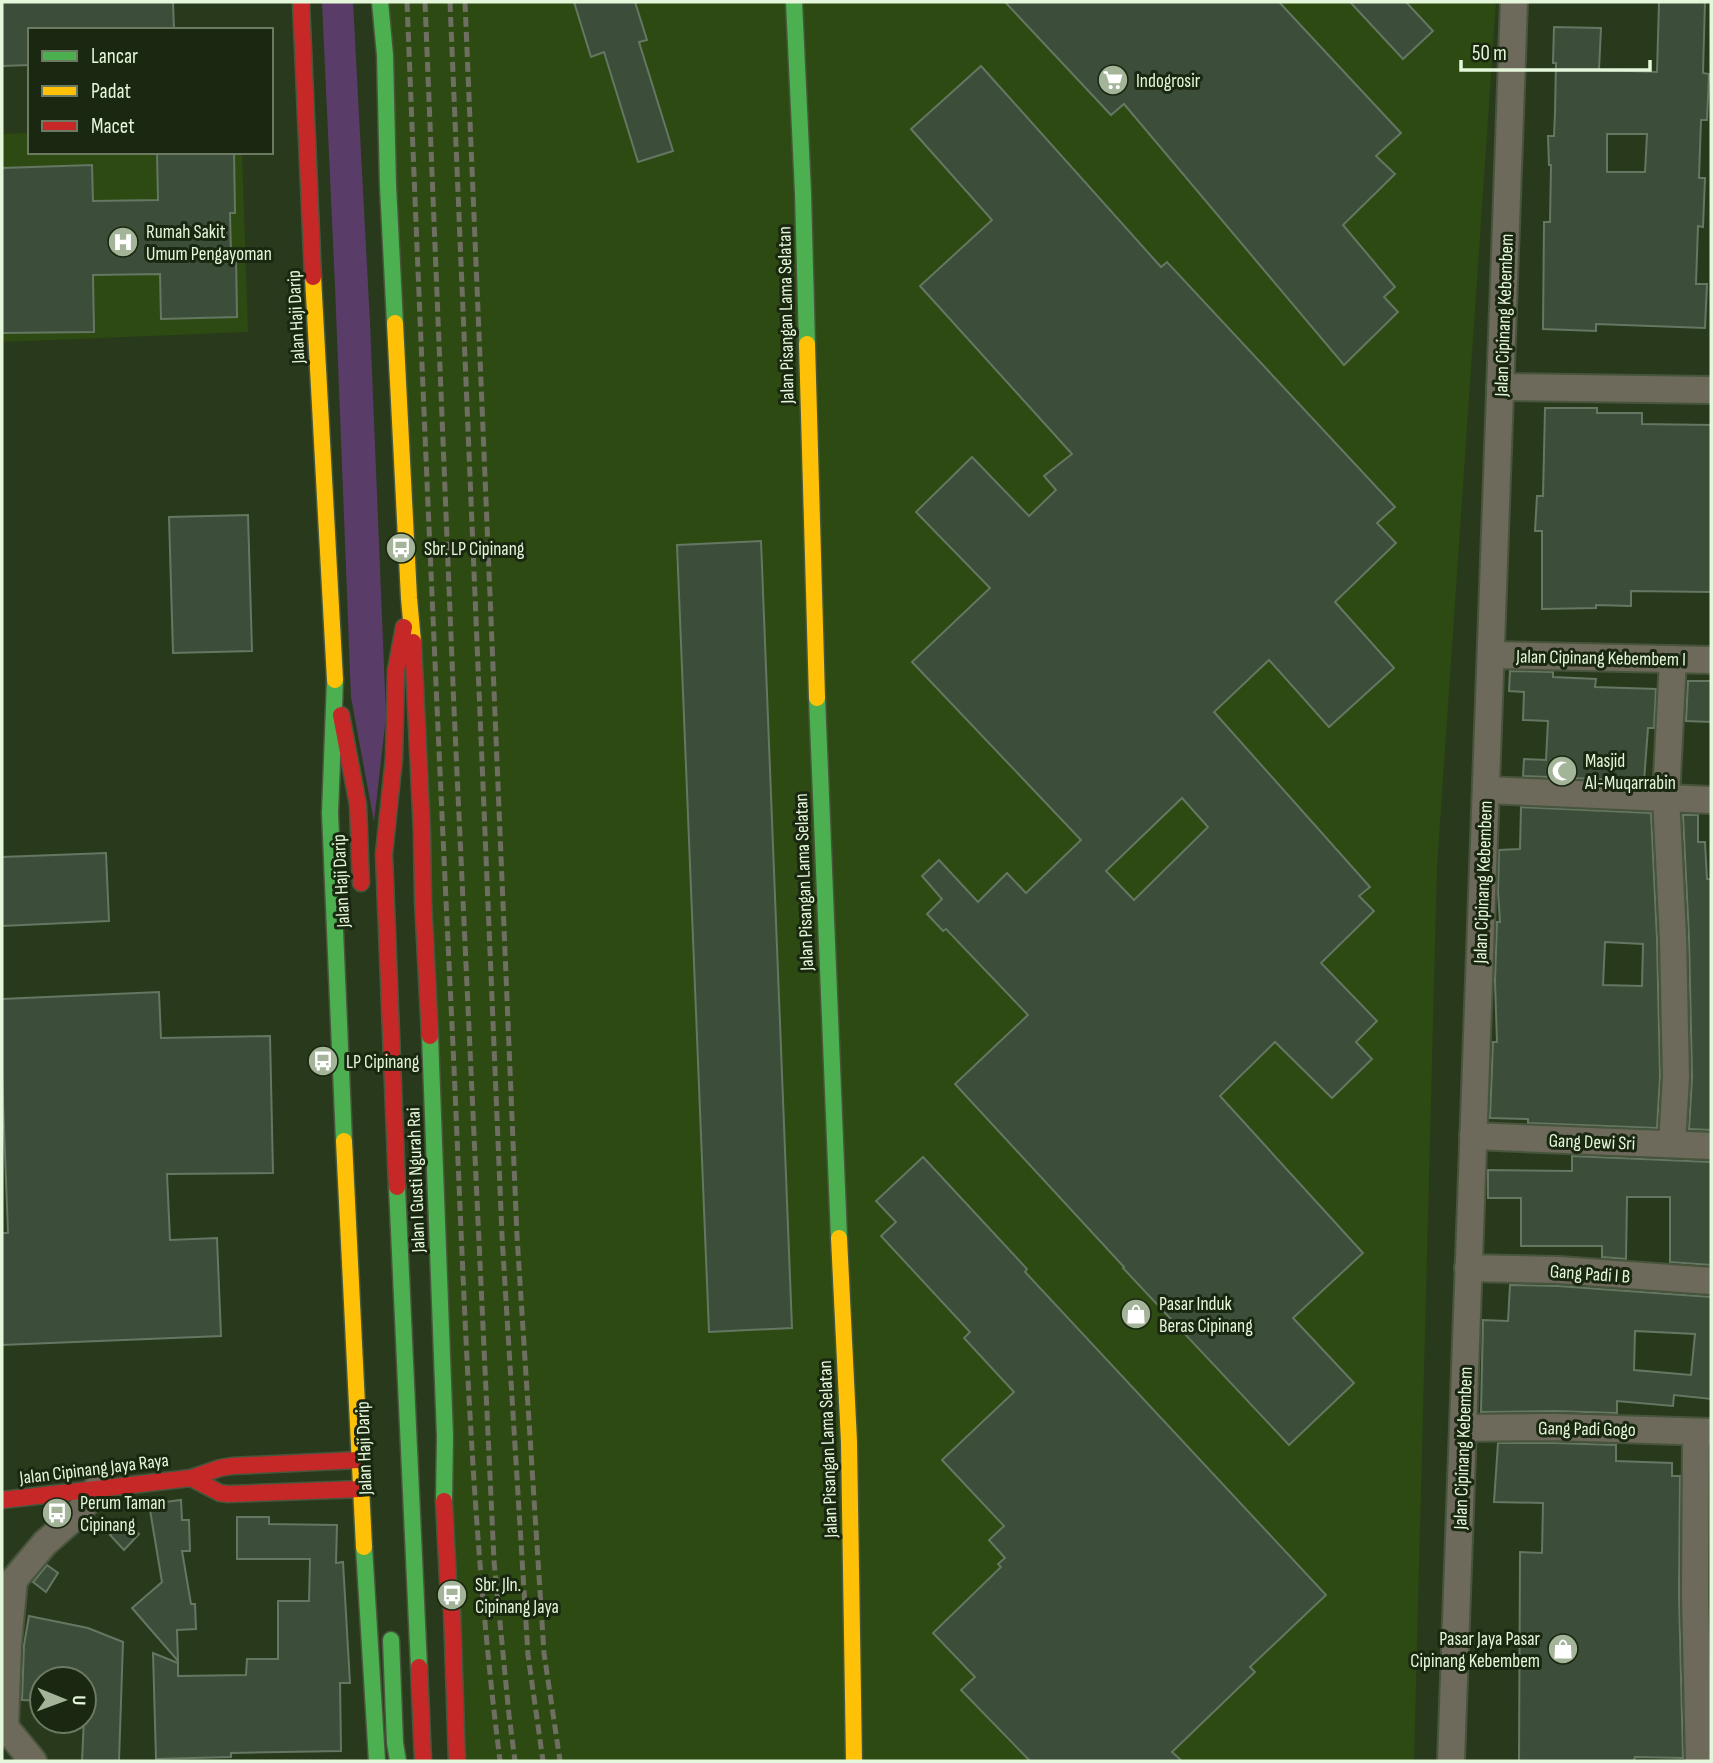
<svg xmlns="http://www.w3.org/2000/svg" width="1713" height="1763" font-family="'Sofia Sans Condensed',sans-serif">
	<rect width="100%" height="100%" fill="#29391c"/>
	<g fill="#2c4a12">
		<path d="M387,2H1496L1437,867L1414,1761H457Z"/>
		<path d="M30,133V152H242L248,332L2,342V134Z"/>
	</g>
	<path fill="#5a3c68" d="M322,2H353L370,323L386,716L374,822L351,697L335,286Z"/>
	<g fill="#3c4e3a" stroke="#657762" stroke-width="2" fill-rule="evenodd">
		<path d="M2,2H173L174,30H30V65L2,66Z"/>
		<path d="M574,2H635L647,40L639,42L673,151L638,162L604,52L591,57Z"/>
		<path d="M1005,2H1279L1401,133L1376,156L1395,174L1343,225L1395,287L1384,297L1398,312L1344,365L1124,104L1111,115Z"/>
		<path d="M1350,2H1406L1433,31L1403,59Z"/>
		<path d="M1659,2H1705L1703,73L1709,74L1707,120H1701L1699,178H1705L1703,227L1698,226L1696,284H1707L1705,328L1596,324V331L1543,329L1544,222H1550L1551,165H1549L1548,136H1554L1555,112L1556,63H1553L1554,27L1601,28L1599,70L1657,72ZM1607,134H1647L1645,172H1607Z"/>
		<path d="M981,66L1161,267L1167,262L1395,507L1377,523L1396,543L1335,602L1394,668L1329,727L1269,660L1214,712L1370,887L1359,896L1374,911L1321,963L1377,1021L1356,1042L1372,1059L1332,1098L1275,1042L1220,1096L1363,1253L1293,1318L1354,1383L1289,1445L1123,1268L1124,1267L955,1084L1028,1015L946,929L943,931L927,914L942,899L922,876L939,860L978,902L1007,873L1026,893L1081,840L912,662L990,588L916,512L972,457L1029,516L1056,490L1044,476L1072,454L920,286L992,220L911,129ZM1182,798L1208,827L1134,900L1106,871Z"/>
		<path d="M157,152H234L235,213H230L231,255H236L237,317L161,319L160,274L93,275L94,332L2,333V168L92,165L93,201L158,200Z"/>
		<path d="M1545,408H1597V413H1642V424L1711,425V592L1631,591V606L1596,605V608L1542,609V531H1535L1537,496H1543Z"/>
		<path d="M248,515L252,651L173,653L169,517Z"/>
		<path d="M761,541L792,1328L709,1332L677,545Z"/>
		<path d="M1510,671L1553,672V677L1596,679L1595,687L1656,689L1654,728H1648L1644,781L1523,776L1524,759L1546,760L1548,721L1523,720L1524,692L1509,691Z"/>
		<path d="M1688,681H1711V722L1686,721Z"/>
		<path d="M1521,807L1651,813L1657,939L1660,1077L1657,1128L1528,1123V1119L1490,1118L1493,1042H1497L1495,981L1497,922H1500L1498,891L1499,850L1520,849ZM1605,942L1643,944L1642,986L1603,985Z"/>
		<path d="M1683,815H1698V842H1705L1707,879H1711V1130L1689,1129L1692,1077L1689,938Z"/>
		<path d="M106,853L109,921L2,926V857Z"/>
		<path d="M159,992L161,1038L270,1036L273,1173L167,1174L170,1240L217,1238L221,1336L2,1345V1233H8L2,1074V999Z"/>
		<path d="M1572,1156L1711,1162V1265L1670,1262V1197H1627L1626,1259L1602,1257V1246H1521V1198H1488V1170L1572,1171Z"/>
		<path d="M923,1157L1027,1269L1025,1272L1326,1595L1250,1667L1255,1672L1172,1752L1182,1761H1030L961,1690L975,1677L933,1633L1001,1567L998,1564L1005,1558L989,1540L1004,1526L942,1460L1014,1392L964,1338L970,1332L881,1236L896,1222L876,1201Z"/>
		<path d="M1510,1285L1558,1286L1711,1297V1399L1674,1395L1673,1406L1617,1401V1413L1555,1411L1481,1412L1483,1320L1508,1321ZM1635,1331L1695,1334L1691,1375L1634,1370Z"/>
		<path d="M1498,1443H1554L1616,1445V1461L1672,1463V1476H1680L1679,1595L1683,1758L1635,1757L1634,1761H1519L1520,1552L1542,1553L1543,1503L1494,1502Z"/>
		<path d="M181,1500L182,1520H189L190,1551H182L191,1604H195L196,1629L177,1630L178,1661L132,1608L162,1582L149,1504Z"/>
		<path d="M237,1517H269V1524L337,1525L336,1563L343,1562L350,1683H340L341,1751L231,1753V1757L156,1759L153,1653L178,1663V1676L246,1675L247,1659H278V1601H309L310,1559H237Z"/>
		<path d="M124,1520L139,1534L124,1550L110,1535Z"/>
		<path d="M47,1565L58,1573L46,1592L33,1582Z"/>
		<path d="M29,1616L88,1628L123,1642L119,1761H82L84,1718H88V1679H42V1701L22,1700L24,1645Z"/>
	</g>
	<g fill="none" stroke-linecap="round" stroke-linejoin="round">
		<g stroke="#48553d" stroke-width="30">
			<g id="street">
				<path d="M1500,387L1711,390"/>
				<path d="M1491,655L1711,660"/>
				<path d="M1486,790L1711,800"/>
				<path d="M1473,1136L1711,1146"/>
				<path d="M1672,1144L1676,1077L1673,938L1666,797L1673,659"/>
				<path d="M1468,1268L1559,1270L1711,1281"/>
				<path d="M1463,1428L1554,1427L1711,1432"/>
				<path d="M1696,1432L1695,1595L1699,1761"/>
				<path d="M5,1727L33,1761"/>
				<path d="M2,1731L5,1727L8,1644L14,1580L45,1543L77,1515L96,1489"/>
				<path d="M1451,1761L1514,2"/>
			</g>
		</g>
		<g stroke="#48553d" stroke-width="19">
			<g id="fast">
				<path d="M380,2L385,55L388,186L395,323"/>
				<path d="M794,2L803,193L807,344"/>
				<path d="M335,680L330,813L344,1141"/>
				<path d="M817,698L839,1238"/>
				<path d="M430,1036L445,1436L444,1501"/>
				<path d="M397,1187L419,1667"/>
				<path d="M364,1547L377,1761"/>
				<path d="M391,1640L395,1743L398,1761"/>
			</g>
		</g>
		<g stroke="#48553d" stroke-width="19">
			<g id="slow">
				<path d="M313,277L335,680"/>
				<path d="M395,323L409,598L413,642"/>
				<path d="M807,344L817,698"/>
				<path d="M344,1141L364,1547"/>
				<path d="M839,1238L849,1442L854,1761"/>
			</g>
		</g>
		<g stroke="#48553d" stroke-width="19">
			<g id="jam">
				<path d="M301,2L313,277"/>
				<path d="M413,642L422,833L423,900L430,1036"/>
				<path d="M341,715L358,805L361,883"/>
				<path d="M397,1187L384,854L394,758L396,670L404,627"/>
				<path d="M191,1478L220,1493L228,1494L361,1489"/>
				<path d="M2,1500L191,1478L220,1468L232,1466L359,1460"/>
				<path d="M444,1501L448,1580L452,1610L457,1761"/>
				<path d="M419,1667L423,1761"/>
			</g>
		</g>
		<use href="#street" stroke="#6d695b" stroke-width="26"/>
		<use href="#fast" stroke="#4caf50" stroke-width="16"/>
		<use href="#slow" stroke="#ffc107" stroke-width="16"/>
		<use href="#jam" stroke="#c62828" stroke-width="16"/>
		<g stroke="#6f6f61" stroke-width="5" stroke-dasharray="10 5" stroke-linecap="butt">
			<path d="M407,2C421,350 436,698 453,1046C464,1284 470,1524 500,1761"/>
			<path d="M425,2L454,709L494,1561L509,1715L515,1761"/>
			<path d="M450,2L502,1236L528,1655L543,1761"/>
			<path d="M465,2L517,1236L544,1653L560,1761"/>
		</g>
	</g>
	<defs>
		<g id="supermarket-disc" transform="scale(1.575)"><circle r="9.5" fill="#a3b498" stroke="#1a2711"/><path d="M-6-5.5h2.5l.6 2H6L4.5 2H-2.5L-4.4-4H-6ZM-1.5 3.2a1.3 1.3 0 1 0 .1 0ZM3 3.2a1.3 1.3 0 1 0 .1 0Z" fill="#fff"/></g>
		<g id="hospital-disc" transform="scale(1.575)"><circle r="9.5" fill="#a3b498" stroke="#1a2711"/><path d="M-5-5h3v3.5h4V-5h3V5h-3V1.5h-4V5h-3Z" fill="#fff"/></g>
		<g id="bus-disc" transform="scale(1.575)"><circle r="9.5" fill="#a3b498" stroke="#1a2711"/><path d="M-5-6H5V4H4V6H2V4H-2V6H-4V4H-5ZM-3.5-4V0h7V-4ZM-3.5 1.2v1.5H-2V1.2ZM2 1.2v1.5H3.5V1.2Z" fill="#fff"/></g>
		<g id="mosque-disc" transform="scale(1.575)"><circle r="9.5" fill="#a3b498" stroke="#1a2711"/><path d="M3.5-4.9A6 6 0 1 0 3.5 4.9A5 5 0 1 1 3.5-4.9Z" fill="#fff"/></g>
		<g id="shop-disc" transform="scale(1.575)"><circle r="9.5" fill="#a3b498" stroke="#1a2711"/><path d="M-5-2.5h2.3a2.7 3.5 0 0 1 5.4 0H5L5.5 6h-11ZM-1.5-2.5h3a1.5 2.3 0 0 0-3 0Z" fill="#fff"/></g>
	</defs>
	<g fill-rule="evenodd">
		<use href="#supermarket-disc" x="1113" y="80"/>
		<use href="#hospital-disc" x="123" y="242"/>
		<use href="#bus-disc" x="401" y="548"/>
		<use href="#mosque-disc" x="1562" y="771"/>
		<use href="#bus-disc" x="323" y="1061"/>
		<use href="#shop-disc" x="1136" y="1314"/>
		<use href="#bus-disc" x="57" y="1513"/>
		<use href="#bus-disc" x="452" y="1595"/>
		<use href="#shop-disc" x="1563" y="1649"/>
	</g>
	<g text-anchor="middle" stroke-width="6" stroke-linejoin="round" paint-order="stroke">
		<g font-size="19" fill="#e5f7da" stroke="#1a2711" text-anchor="start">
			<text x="1136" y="87">Indogrosir</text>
			<text x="146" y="238">Rumah Sakit<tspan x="146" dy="22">Umum Pengayoman</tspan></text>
			<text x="424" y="555">Sbr. LP Cipinang</text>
			<text x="1585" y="767">Masjid<tspan x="1585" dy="22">Al-Muqarrabin</tspan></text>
			<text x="346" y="1068">LP Cipinang</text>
			<text x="1159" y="1310">Pasar Induk<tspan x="1159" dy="22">Beras Cipinang</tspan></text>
			<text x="80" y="1509">Perum Taman<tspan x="80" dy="22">Cipinang</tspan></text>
			<text x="475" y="1591">Sbr. Jln.<tspan x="475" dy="22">Cipinang Jaya</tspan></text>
			<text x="1540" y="1645" text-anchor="end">Pasar Jaya Pasar<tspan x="1540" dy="22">Cipinang Kebembem</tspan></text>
		</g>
		<g font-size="19" fill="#e5f7da" stroke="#1a2711">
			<text transform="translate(785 315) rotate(-91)" y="7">Jalan Pisangan Lama Selatan</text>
			<text transform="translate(1503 315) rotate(-88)" y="7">Jalan Cipinang Kebembem</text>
			<text transform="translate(295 317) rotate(-93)" y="7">Jalan Haji Darip</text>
			<text transform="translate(1601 657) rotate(1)" y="7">Jalan Cipinang Kebembem I</text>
			<text transform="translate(340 881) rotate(-93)" y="7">Jalan Haji Darip</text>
			<text transform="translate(803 882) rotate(-92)" y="7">Jalan Pisangan Lama Selatan</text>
			<text transform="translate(1482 882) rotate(-88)" y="7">Jalan Cipinang Kebembem</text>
			<text transform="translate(1592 1141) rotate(2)" y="7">Gang Dewi Sri</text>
			<text transform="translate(415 1180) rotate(-92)" y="7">Jalan I Gusti Ngurah Rai</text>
			<text transform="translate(1590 1273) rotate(4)" y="7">Gang Padi I B</text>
			<text transform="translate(1587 1428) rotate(1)" y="7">Gang Padi Gogo</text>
			<text transform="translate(363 1448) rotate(-92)" y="7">Jalan Haji Darip</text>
			<text transform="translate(1462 1448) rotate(-88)" y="7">Jalan Cipinang Kebembem</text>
			<text transform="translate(827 1449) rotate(-92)" y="7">Jalan Pisangan Lama Selatan</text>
			<text transform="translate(94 1468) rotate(-7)" y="7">Jalan Cipinang Jaya Raya</text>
		</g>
	</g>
	<rect width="1713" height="1763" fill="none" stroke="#e5f7da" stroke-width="7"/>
	<rect x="28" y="28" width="245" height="126" fill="#1a2711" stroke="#6b7a61" stroke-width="2"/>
	<rect x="42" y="51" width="35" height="10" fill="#4caf50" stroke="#6b7a61" stroke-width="2"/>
	<text x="91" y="63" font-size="21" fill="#e5f7da">Lancar</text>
	<rect x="42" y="86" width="35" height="10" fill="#ffc107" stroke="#6b7a61" stroke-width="2"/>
	<text x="91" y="98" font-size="21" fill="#e5f7da">Padat</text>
	<rect x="42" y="121" width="35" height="10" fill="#c62828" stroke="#6b7a61" stroke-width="2"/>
	<text x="91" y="133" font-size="21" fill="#e5f7da">Macet</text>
	<g transform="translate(63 1700) rotate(91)"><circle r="33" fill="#1a2711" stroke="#6b7a61" stroke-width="2"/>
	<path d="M0-5L12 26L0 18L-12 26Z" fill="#a3b498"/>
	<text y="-10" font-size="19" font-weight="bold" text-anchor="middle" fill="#e5f7da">U</text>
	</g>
	<path d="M1461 60v10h189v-10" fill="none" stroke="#e5f7da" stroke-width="3.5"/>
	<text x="1472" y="60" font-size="21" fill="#e5f7da" stroke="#1a2711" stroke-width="5" paint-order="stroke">50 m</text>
</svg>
